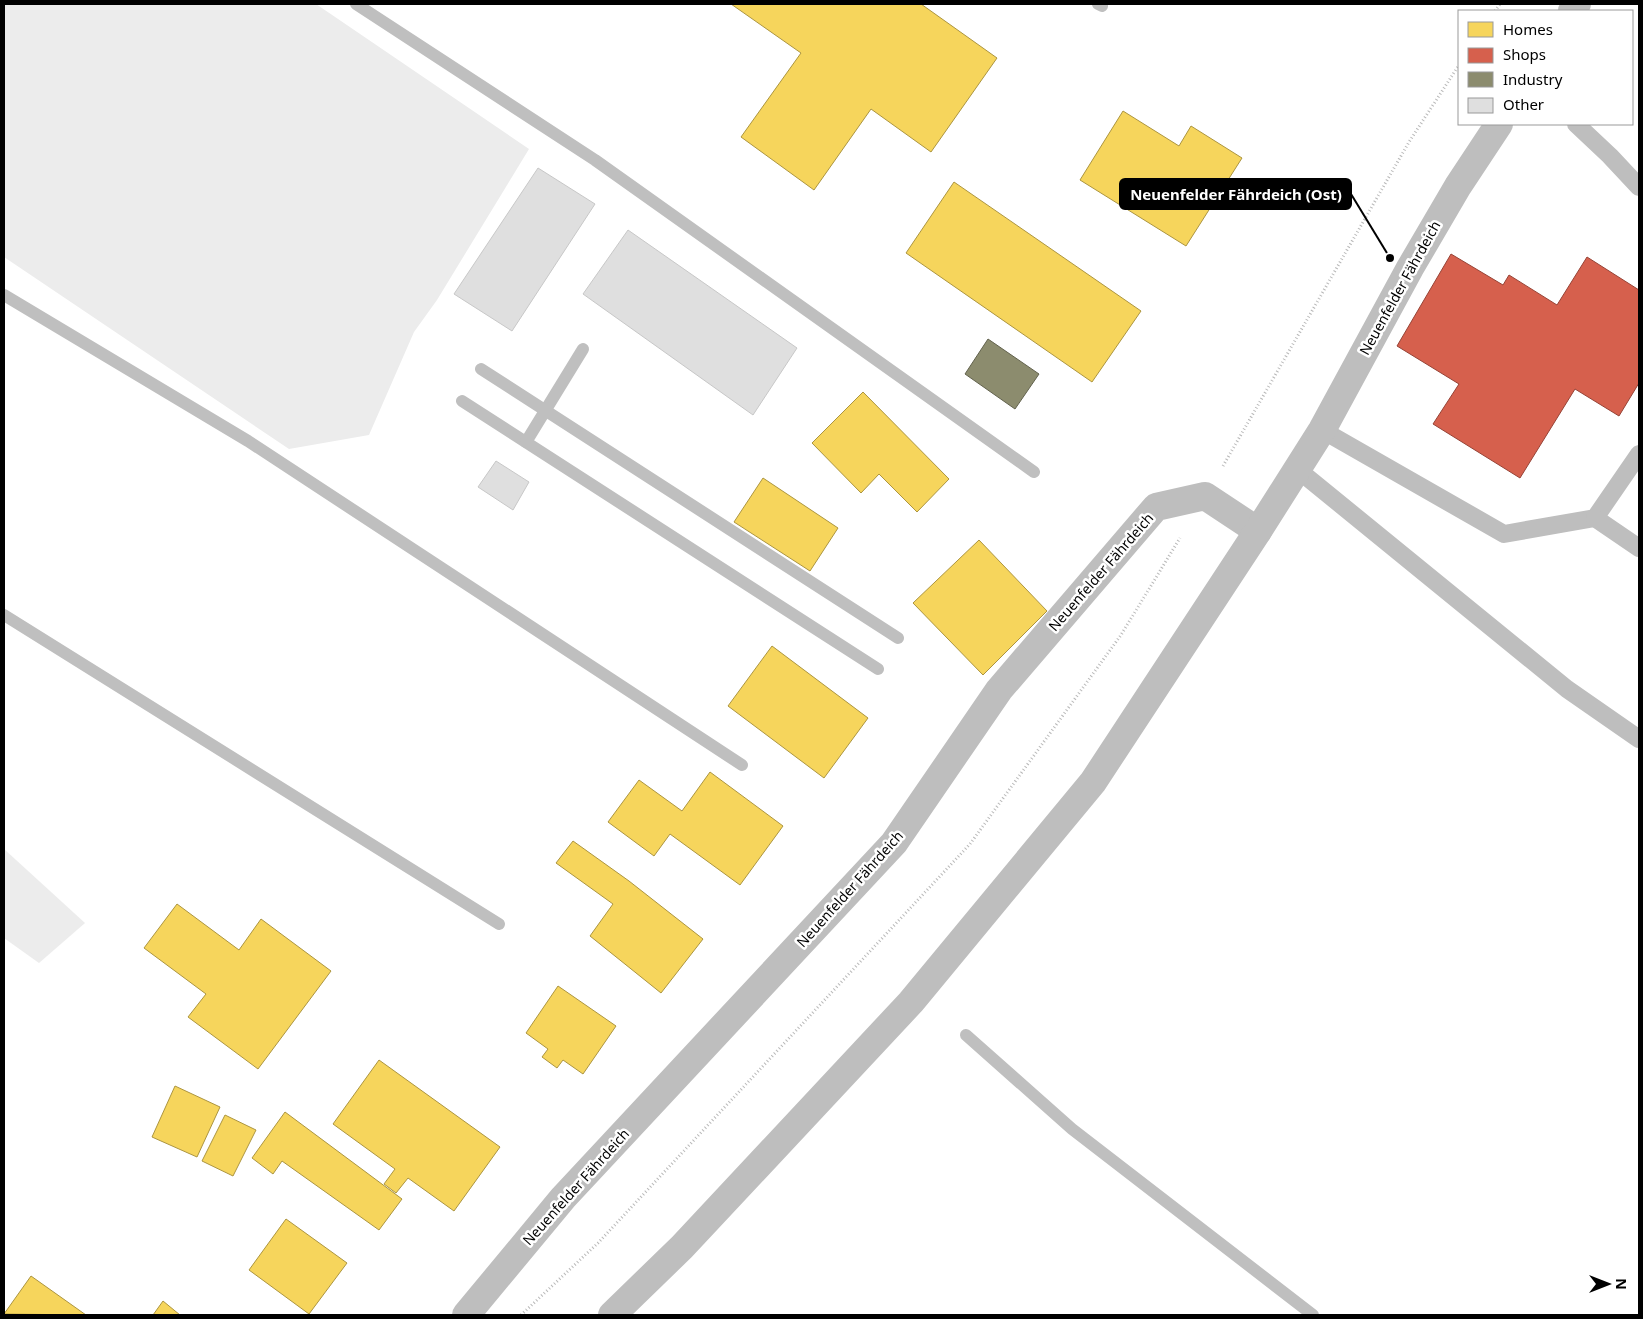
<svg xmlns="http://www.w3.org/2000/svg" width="1643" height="1319" font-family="'Noto Sans',sans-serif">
	<rect width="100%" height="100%" fill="#fff"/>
	<g fill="#ececec">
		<path d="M4,4H316L529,149L437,300L414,332L369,435L289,449L4,257Z"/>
		<path d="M4,849L85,923L39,963L4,938Z"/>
	</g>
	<g fill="#f6d55c" stroke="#ac9540">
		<path d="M731,4H921L997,58L931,152L871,109L814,190L741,137L801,53Z"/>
		<path d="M1123,111L1179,146L1191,126L1242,158L1186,246L1080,180Z"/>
		<path d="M954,182L1141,311L1092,382L906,253Z"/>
		<path d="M863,392L949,479L917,512L879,474L861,493L812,443Z"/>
		<path d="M763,478L838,528L810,571L734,522Z"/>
		<path d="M979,540L1047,611L983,675L913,603Z"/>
		<path d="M772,646L868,718L824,778L728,706Z"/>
		<path d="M710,772L783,826L740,885L670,834L654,856L608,822L639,780L682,811Z"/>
		<path d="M573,841L629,881L703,939L661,993L590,936L613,904L556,863Z"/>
		<path d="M177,904L239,950L261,919L331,971L258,1069L188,1017L206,994L144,948Z"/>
		<path d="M558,986L616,1026L583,1074L563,1060L557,1068L542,1057L548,1049L526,1033Z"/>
		<path d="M379,1060L500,1147L454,1211L408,1178L396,1193L384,1184L395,1169L333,1124Z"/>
		<path d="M175,1086L220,1107L197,1157L152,1137Z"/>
		<path d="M285,1112L402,1199L379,1230L282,1161L273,1174L252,1158Z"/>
		<path d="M225,1115L256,1130L233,1176L202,1161Z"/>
		<path d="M286,1219L347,1263L309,1314L249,1270Z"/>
		<path d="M31,1276L86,1315L4,1314Z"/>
		<path d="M163,1301L180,1315H153Z"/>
	</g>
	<path fill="#d6604d" stroke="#964336" d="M1451,254L1503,285L1509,275L1557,305L1587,257L1639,290V383L1619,416L1575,389L1520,478L1433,424L1459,384L1397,346Z"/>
	<path fill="#8c8c6e" stroke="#62624d" d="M988,339L1039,374L1015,409L965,374Z"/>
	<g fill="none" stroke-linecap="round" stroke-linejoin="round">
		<g stroke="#bfbfbf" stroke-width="12">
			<path d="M356,4L595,160L1034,472"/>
			<path d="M1098,4L1102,6"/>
			<path d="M4,295L248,441L742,765"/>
			<path d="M481,369L898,638"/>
			<path d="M462,401L878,669"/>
			<path d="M526,442L583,349"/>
			<path d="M4,615L499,924"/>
			<path d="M966,1035L1072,1129L1313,1315"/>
		</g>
	</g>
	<g fill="#dfdfdf" stroke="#c7c7c7">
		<path d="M538,168L595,204L512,331L454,294Z"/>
		<path d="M628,230L797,348L753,415L583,294Z"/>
		<path d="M496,461L529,482L513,510L478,487Z"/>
	</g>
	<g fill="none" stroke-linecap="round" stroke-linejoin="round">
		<g stroke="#b9b9b9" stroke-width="3" stroke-dasharray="1 2.5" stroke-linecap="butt">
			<path d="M1495,11L1500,4"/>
			<path d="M1223,466L1409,142L1459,65"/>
			<path d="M521,1315L598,1243L970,844L1121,635L1180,538"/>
		</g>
		<g stroke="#bebebe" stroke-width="18">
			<path d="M1576,124L1610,156L1639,187"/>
			<path d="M1322,430L1504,534L1595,518L1639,454"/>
			<path d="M1297,469L1567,689L1639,739"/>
			<path d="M1595,518L1639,548"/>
		</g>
		<g stroke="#bebebe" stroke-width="28">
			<path d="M1572,11L1577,4"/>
			<path d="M466,1315L563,1198L894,843L999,690L1156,507L1205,496L1258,531"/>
			<path d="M612,1315L682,1247L911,1002L1093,782L1258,531L1322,430L1410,268L1458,186L1499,124"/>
		</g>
	</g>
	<g text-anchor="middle" stroke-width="5" stroke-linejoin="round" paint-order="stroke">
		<g font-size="14" fill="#000" stroke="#fff">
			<text transform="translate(1400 288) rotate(-61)" y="5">Neuenfelder Fährdeich</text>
			<text transform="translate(1101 572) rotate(-49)" y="5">Neuenfelder Fährdeich</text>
			<text transform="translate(850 889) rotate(-48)" y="5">Neuenfelder Fährdeich</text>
			<text transform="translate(576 1187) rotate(-48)" y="5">Neuenfelder Fährdeich</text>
		</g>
	</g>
	<path fill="none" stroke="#000" stroke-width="2" d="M1390 258L1351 194"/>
	<circle fill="#000" stroke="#fff" stroke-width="2" cx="1390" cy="258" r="5"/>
	<rect fill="#000" stroke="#000" stroke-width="2" x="1120" y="179" width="231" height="30" rx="5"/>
	<g font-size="15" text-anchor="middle" font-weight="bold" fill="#fff">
		<text x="1236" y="200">Neuenfelder Fährdeich (Ost)</text>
	</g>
	<rect width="1643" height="1319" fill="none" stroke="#000000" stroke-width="10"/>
	<rect x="1458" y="10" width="175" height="115" fill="#ffffff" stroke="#999999"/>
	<rect x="1468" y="22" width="25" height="15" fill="#f6d55c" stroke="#999999"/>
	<text x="1503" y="35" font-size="15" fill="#000000">Homes</text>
	<rect x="1468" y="48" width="25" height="15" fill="#d6604d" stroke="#999999"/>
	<text x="1503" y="60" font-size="15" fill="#000000">Shops</text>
	<rect x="1468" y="72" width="25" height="15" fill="#8c8c6e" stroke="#999999"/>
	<text x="1503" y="85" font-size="15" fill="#000000">Industry</text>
	<rect x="1468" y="98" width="25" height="15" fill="#dfdfdf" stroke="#999999"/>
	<text x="1503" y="110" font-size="15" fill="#000000">Other</text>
	<g transform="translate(1608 1284) rotate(90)" stroke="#ffffff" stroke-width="4" paint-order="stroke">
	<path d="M0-4L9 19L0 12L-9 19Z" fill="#000000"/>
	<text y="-8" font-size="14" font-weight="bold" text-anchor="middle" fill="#000000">N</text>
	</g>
</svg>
